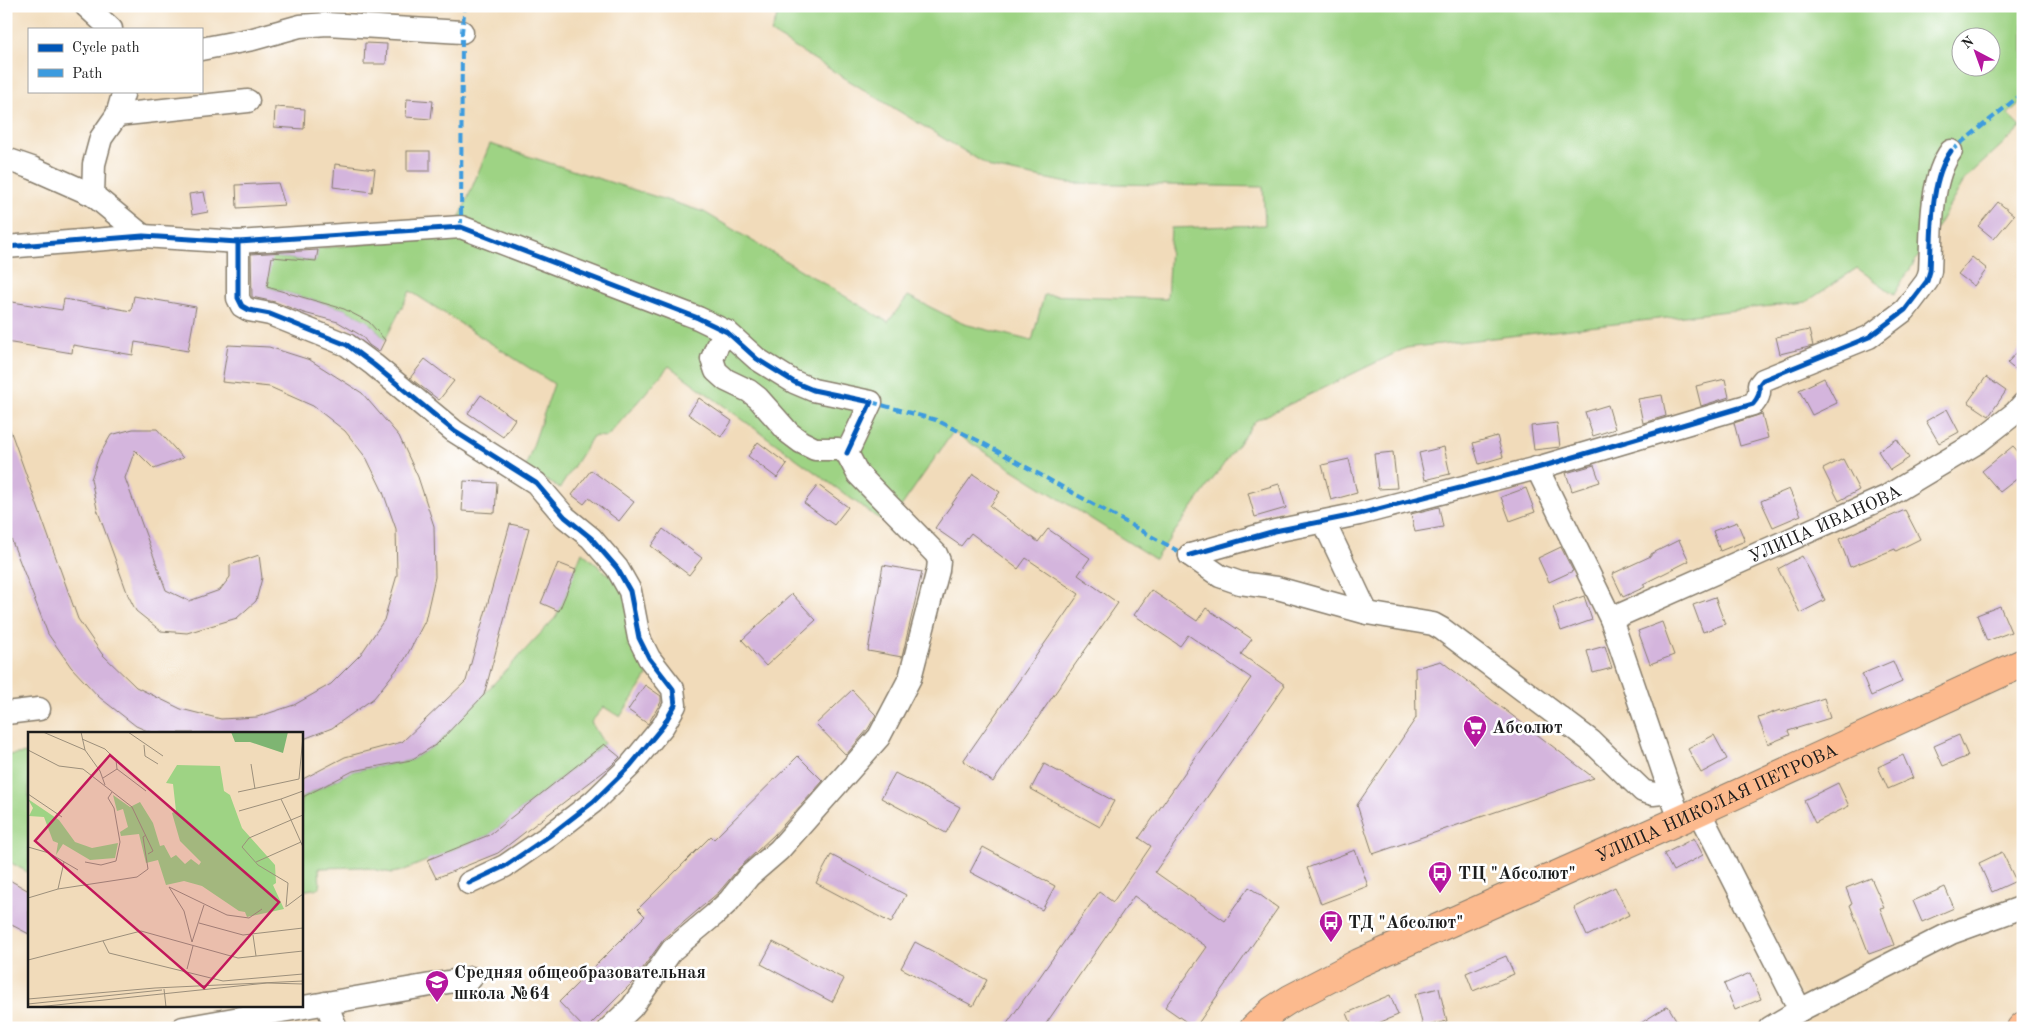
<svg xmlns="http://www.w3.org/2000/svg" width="2029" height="1034" font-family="'Old Standard TT',serif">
	<rect width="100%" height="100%" fill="#fff"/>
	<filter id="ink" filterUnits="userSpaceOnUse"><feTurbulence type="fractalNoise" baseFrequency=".02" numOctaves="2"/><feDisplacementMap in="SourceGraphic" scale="10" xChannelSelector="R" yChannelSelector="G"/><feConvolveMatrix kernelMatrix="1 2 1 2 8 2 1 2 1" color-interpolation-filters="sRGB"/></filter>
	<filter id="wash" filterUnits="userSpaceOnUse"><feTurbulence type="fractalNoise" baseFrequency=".0096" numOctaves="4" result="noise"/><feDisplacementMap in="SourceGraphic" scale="20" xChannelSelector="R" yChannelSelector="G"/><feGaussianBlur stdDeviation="1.12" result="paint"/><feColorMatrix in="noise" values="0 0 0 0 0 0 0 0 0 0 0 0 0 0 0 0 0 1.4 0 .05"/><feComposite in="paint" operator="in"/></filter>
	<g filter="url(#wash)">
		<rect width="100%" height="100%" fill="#f1dbba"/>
		<g fill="#9ed384" stroke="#5d7850" fill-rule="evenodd">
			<path d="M781,6H2023V100L2008,114L2021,127L1965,179L1939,224L1894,294L1857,268L1806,302L1406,348L1255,421L1155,559L953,432L889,524L875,516L669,366L607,437L593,436L560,488L525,469L554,384L410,291L385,340L369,322L344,309L267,287L268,279L257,277L260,256L316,261L318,248L452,236L490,144L704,212L888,322L908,296L964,324L1032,341L1044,295L1167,299L1171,228L1265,225L1263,187L1068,183L992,168L771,33ZM1962,38H1992V68H1962Z"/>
			<path d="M582,552L627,591L647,676L620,717L604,707L591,722L604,744L489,835L402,871L392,873L362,867L319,868L320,888L301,891V798L353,771L411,760L437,744L556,617Z"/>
			<path d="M29,753V873L6,860V755Z"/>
		</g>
		<g id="blocks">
			<g fill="#d4b5dd">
				<path d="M365,43L387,44L386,64H364Z"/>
				<path d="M407,99L433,101L431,119L406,117Z"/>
				<path d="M275,107L305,109L304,129L274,127Z"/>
				<rect x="407" y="151" width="23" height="20"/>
				<path d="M335,164L375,169L372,192L333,187Z"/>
				<path d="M278,183L285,205L237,208L236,185Z"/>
				<path d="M204,192L208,212L192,215L189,194Z"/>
				<path d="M1998,202L2014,215L1994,239L1978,226Z"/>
				<path d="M318,250L316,261L272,257L267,287L344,309L369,322L385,340L379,352L369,345L362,336L338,322L304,313L275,302L252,297L251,254Z"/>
				<path d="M1972,257L1987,269L1974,286L1958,274Z"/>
				<path d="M134,296L196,307L188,351L135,342L133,355L73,345L72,353L6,342V301L62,310L64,299L131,311Z"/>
				<path d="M1809,330L1813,346L1780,354L1776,337Z"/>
				<path d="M228,345L269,347L310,360L362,393L399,436L418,477L434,526L435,577L425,621L405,659L374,698L332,728L301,740V733H152L136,726L99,697L71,667L48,634L6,526V424H8L78,619L102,654L136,687L181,709L221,719L257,717L294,705L331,684L361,654L384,620L397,575L396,529L383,492L367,459L345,431L313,406L270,387L222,382Z"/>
				<path d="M2023,346V376L2007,363Z"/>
				<path d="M425,359L454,381L439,400L410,378Z"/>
				<path d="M1986,377L2006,391L1989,416L1968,402Z"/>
				<path d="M1824,378L1837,403L1812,415L1799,390Z"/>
				<path d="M1725,379L1729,397L1701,406L1696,386Z"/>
				<path d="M481,395L515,419L503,437L468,413Z"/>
				<path d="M1662,395L1666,416L1643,423L1638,399Z"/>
				<path d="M699,398L732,421L721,437L688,414Z"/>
				<path d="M1608,405L1615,429L1593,436L1585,412Z"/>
				<path d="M1947,409L1959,432L1939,443L1926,421Z"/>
				<path d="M1762,414L1768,438L1740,446L1734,423Z"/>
				<path d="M1557,423L1560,447L1534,450L1531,426Z"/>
				<path d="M133,429H157L183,458L154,469L135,450L125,478L166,590L189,601L220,590L230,577V565L259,555L262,578L256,601L237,618L187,633L161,631L136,611L128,595L97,509L91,479L99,456L111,435Z"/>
				<path d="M1497,436L1503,457L1479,464L1473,443Z"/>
				<path d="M1897,439L1909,458L1890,470L1878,451Z"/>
				<path d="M758,442L787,464L777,478L748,456Z"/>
				<path d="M2013,446L2023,457V474L2000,492L1982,471Z"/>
				<path d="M1444,447L1450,474L1425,480L1419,453Z"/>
				<path d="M1393,452L1397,488L1378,489L1374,454Z"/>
				<path d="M1349,459L1357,493L1331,500L1322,465Z"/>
				<path d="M1843,459L1859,490L1839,501L1823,469Z"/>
				<path d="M1594,465L1600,482L1572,491L1566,473Z"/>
				<path d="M591,470L634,502L619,521L589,498L584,504L572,495Z"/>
				<path d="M973,474L1000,492L990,506L1038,542L1048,529L1090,558L1078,575L1118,603L993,782L963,761L1079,594L1026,558L1018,569L971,533L961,546L935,528Z"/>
				<path d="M464,481L497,483L495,513L462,511Z"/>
				<path d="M1279,484L1286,508L1255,517L1248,493Z"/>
				<path d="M818,485L848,507L834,525L804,503Z"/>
				<path d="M1526,488L1535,512L1510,521L1501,497Z"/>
				<path d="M1789,489L1801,515L1773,527L1761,501Z"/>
				<path d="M1439,507L1443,527L1415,532L1411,514Z"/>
				<path d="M1905,510L1920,539L1896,551L1895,549L1850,567L1839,539Z"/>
				<path d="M1737,522L1745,541L1720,551L1713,531Z"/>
				<path d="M510,524L529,528L484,695L437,744L411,760L353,771L301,798V780L345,757L402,742L466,681Z"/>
				<path d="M663,529L702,558L689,575L651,546Z"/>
				<path d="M1679,540L1689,561L1643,584L1645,587L1623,597L1612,574L1651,556V554Z"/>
				<path d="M1561,547L1573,571L1549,582L1538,558Z"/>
				<path d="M1802,556L1825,600L1800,613L1778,569Z"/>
				<path d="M558,563L576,570L559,611L541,603Z"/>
				<path d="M883,565L922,572L902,657L868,651Z"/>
				<path d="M1151,590L1197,621L1206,608L1252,639L1241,654L1285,685L1155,872L1225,921L1249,887L1278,908L1195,1028L1165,1007L1207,947L1134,896L1043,1028H1004L1099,892L1113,902L1151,846L1139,838L1251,678L1188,635L1180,646L1134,615Z"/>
				<path d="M792,594L816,620L766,666L742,640Z"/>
				<path d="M1584,596L1592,620L1561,631L1553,607Z"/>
				<path d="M1715,597L1725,624L1703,632L1693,605Z"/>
				<path d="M2000,606L2011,632L1987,641L1977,615Z"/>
				<path d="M1662,622L1674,655L1650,664L1638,631Z"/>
				<path d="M1605,646L1612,668L1593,673L1587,651Z"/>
				<path d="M1441,661L1594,778L1373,854L1357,805L1416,718L1415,668Z"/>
				<path d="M1893,661L1902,682L1871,696L1862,674Z"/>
				<path d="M645,685L661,696V702L648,724L628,710Z"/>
				<path d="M852,690L876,715L868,729L846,755L816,724Z"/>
				<path d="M1824,698L1830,718L1788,731L1790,735L1768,744L1758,718L1780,710L1781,712Z"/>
				<path d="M1714,735L1727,759L1701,773L1688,749Z"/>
				<path d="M1959,735L1968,756L1943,766L1934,746Z"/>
				<path d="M604,744L620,757L611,766L498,853L436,878L427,860L489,835Z"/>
				<path d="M1903,755L1913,778L1888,789L1878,767Z"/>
				<path d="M798,756L823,781L774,835L739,868L719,892L663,940L633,982L587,1028H584L559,1002L645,916L638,909L711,836L714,839Z"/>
				<path d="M1044,764L1114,801L1100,827L1031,789Z"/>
				<path d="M895,773L960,807L946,833L881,798Z"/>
				<path d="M1838,783L1849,806L1815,823L1804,800Z"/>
				<path d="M1694,838L1703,855L1673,871L1664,854Z"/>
				<path d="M983,847L1055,886L1042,910L970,872Z"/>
				<path d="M1355,850L1368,886L1321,904L1307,868Z"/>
				<path d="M2002,852L2016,881L1992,892L1979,863Z"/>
				<path d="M831,855L906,895L891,923L816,883Z"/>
				<path d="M6,878L29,891V934L6,922Z"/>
				<path d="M1871,878L1884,907L1880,908L1894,945L1869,954L1850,905L1852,904L1846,888Z"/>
				<path d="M1615,887L1629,915L1587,936L1574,908Z"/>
				<path d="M1945,887L1954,908L1922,922L1913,901Z"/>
				<path d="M773,942L844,979L832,1002L761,964Z"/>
				<path d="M915,942L987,980L973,1006L901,968Z"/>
				<path d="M1506,956L1514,974L1473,991L1466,973Z"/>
				<path d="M1750,973L1761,999L1735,1010L1724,984Z"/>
				<path d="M1439,988L1447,1021L1423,1027L1415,994Z"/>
				<path d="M1390,995L1398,1015L1366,1028H1353L1347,1013Z"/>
				<path d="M1668,1006L1681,1028H1633Z"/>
			</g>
		</g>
	</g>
	<g filter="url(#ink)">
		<use href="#blocks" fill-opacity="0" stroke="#867c6b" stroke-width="1"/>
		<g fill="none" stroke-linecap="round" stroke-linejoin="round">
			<g stroke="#867c6b" stroke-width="25">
				<g id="minor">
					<path d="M86,6L111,29"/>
					<path d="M201,49L253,39L300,26L327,24L462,32"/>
					<path d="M117,115L248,101"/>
					<path d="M6,159L32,168L93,195L143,236"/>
					<path d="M93,195L94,164L101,138L117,115L124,91"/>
					<path d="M238,242V298L242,306L249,310L270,314L347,345L374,365L454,431L536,483L565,517L591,538L617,568L630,591L639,638L649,658L673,689L675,705L663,726L630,766L593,802L549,836L505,866L469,883"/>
					<path d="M6,247L143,236L238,242L461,227L698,318L727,332L757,359L794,382L813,390L871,402L847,453"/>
					<path d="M1537,468L1611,619L1675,806"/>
					<path d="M1324,522L1367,613"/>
					<path d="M1190,555L1275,531L1359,514L1537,468L1753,404C1758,398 1760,394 1759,385L1763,380L1869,337L1905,310L1927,281L1930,271C1932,234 1929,181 1951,151"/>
					<path d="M1190,555L1220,576L1240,583L1277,588L1367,613L1433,624L1442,629L1591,741L1643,791L1653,794L1671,792"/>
					<path id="s1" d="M1611,619L1886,497L1978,442L2015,413L2023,404"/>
					<path d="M6,713L39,709"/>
					<path d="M1699,811L1800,1010"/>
					<path d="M326,1003L336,1028"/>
					<path d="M183,1028L471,978"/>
					<path d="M610,1028L632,1007L672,950L714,915L729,901L749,876L779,850L879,737L910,678L938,570L939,561L936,554L858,474L847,453L838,449H815L801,442L789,433L758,398L749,391L726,380L716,371L712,359L717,346L727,332"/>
					<path d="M1770,1028L1800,1010L1951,933L2023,907"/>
				</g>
			</g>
			<g stroke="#867c6b" stroke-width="30">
				<g id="major">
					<path id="s2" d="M1254,1028L1273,1010L1290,999L1359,963L1678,821L2023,663"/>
					<path d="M2021,1028L2023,1026"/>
				</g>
			</g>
			<use href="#minor" stroke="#fff" stroke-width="22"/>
			<use href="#major" stroke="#fcba8e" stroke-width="28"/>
			<g stroke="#3c9bdf" stroke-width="4" stroke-dasharray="8 4" stroke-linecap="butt">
				<path d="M1951,151L2023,93"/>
				<path d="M461,227L462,32L465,6"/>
				<path d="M871,402L936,420L981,442L1178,551"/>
			</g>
			<g stroke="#fff" stroke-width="8">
				<g id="cycleway">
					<path d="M238,242V298L242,306L249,310L270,314L347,345L374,365L454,431L536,483L565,517L591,538L617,568L630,591L639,638L649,658L673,689L675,705L663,726L630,766L593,802L549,836L505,866L469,883"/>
					<path d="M6,247L143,236L238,242L461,227L698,318L727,332L757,359L794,382L813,390L871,402L847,453"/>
					<path d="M1190,555L1275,531L1359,514L1537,468L1753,404C1758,398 1760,394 1759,385L1763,380L1869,337L1905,310L1927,281L1930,271C1932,234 1929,181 1951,151"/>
				</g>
			</g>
			<use href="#cycleway" stroke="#0057b8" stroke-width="5"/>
		</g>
	</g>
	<defs>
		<g id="supermarket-pin" transform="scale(1.25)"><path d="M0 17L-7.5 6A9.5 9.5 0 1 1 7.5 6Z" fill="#b5179e" stroke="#fff"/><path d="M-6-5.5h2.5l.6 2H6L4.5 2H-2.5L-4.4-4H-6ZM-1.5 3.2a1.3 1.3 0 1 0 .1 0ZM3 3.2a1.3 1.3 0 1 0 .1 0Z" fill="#fff"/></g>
		<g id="bus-pin" transform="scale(1.25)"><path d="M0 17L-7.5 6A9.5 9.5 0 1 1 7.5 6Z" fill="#b5179e" stroke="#fff"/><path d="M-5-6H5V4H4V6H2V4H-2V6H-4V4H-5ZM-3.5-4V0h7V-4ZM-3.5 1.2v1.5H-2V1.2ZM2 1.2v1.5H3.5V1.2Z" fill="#fff"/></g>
		<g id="school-pin" transform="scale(1.25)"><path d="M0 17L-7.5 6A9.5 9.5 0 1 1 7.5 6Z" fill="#b5179e" stroke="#fff"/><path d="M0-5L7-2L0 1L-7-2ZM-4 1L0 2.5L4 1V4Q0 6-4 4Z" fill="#fff"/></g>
	</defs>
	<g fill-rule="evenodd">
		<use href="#supermarket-pin" x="1475" y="727"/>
		<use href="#bus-pin" x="1440" y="873"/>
		<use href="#bus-pin" x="1331" y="922"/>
		<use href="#school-pin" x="437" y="982"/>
	</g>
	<g text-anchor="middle" stroke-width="5" stroke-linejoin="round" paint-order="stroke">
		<g font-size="18" fill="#1c1c1c" stroke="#fff">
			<text dy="6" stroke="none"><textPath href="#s1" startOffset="234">УЛИЦА ИВАНОВА</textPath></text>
			<text dy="6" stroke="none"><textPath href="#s2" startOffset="516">УЛИЦА НИКОЛАЯ ПЕТРОВА</textPath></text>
		</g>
		<g font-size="18" font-weight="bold" fill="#1c1c1c" stroke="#fff" text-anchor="start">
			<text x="1492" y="733">Абсолют</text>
			<text x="1458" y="879">ТЦ "Абсолют"</text>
			<text x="1348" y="928">ТД "Абсолют"</text>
			<text x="454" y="978">Средняя общеобразовательная<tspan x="454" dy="21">школа №64</tspan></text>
		</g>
	</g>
	<g transform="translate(28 732)">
		<rect width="275" height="275" fill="#f1dbba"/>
		<path d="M149,33L192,34L196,59L202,63L214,96L247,133L248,151L245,153L256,177L219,185L217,180L211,179L174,154L156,149L138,153L130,128L118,131L111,102L93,104L92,100L100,95L95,77L89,79L85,63L102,75L112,70L125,91L132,114L136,113L143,126L148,123L157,132L163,127L171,133L173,130L152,109L144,81L148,79L145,52L138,51ZM0,67L31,88L47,110L64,116L90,111L87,126L62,128L35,112L28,123L30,111L25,109L16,85L1,84L5,76Z" fill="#9ed384"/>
		<path d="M203,0H260L255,21L222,10H207Z" fill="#7eb572"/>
		<path fill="none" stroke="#9c8f7b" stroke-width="1" d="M15,0L57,18M53,0L57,18L72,39L77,53M100,0L135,24M54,7L77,17L88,28L89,37L75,46M116,13L117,24L130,32M0,18L31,34L55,37L104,75L125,119L120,122M223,32L227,57M89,37L118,59M275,59L253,67L263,88L275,83M210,60L271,47L275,4M0,62L34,85M211,79L253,67M0,115L21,121L50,138M57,130L73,133L88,129L92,110L86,76L80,66L84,60M228,130L273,110M141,155L199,183L221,186L234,177M141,155L156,179L164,210M30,157L109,145L120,137L115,105L118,103M0,166L30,157L36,130M259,174L275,162M258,175L260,151L230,133L214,115L221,106L263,88L275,115M171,191L215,203L275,196M225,203L228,224M75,209L81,221L195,249L275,242M164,210L176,173M0,228L113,199L210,226L275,219M159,237L165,214M136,257L138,275M0,267L127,256L275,249M0,272L134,258M9,275L239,251L275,252"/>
		<path fill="#c2185b" fill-opacity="0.15" stroke="#c2185b" stroke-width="2.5" d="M82,23L251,170L176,256L7,109Z"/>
		<rect width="275" height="275" fill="none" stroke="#1c1c1c" stroke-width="2.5"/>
	</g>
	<rect width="2029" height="1034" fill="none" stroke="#fff" stroke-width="25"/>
	<rect x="28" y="28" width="175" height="65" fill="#ffffff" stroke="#a4a4a4"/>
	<rect x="38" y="44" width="25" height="8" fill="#0057b8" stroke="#a4a4a4"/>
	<text x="72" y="52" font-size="15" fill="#1c1c1c">Cycle path</text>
	<rect x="38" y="69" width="25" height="8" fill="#3c9bdf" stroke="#a4a4a4"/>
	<text x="72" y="78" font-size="15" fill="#1c1c1c">Path</text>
	<g transform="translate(1976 52) rotate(319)"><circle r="24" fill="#ffffff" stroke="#a4a4a4"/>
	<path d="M0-4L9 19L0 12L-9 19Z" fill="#b5179e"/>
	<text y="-8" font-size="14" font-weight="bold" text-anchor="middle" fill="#1c1c1c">N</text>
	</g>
</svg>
